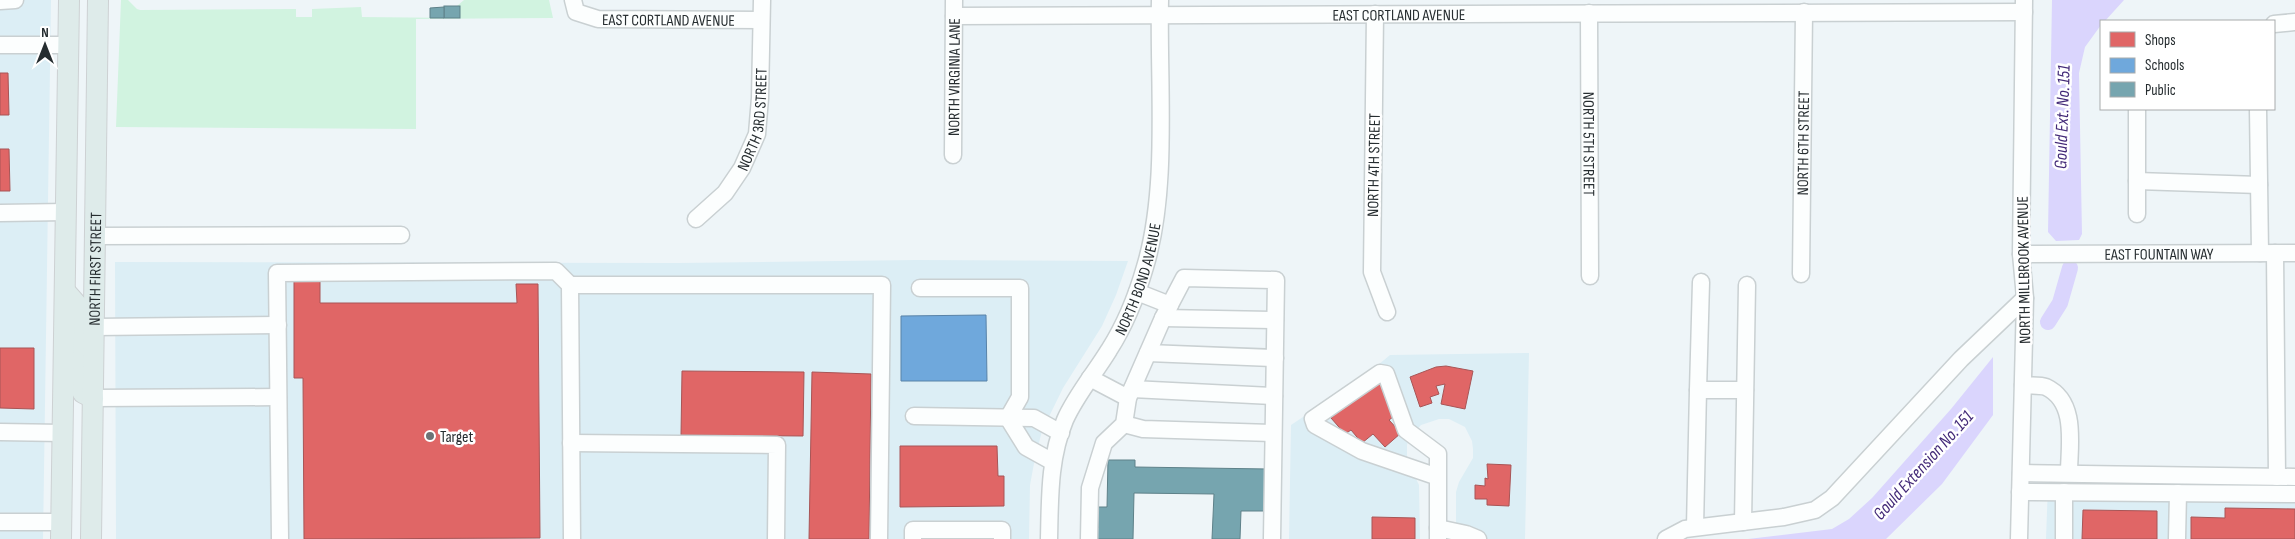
<svg xmlns="http://www.w3.org/2000/svg" width="2295" height="539" font-family="'Sofia Sans Condensed',sans-serif">
	<rect width="100%" height="100%" fill="#eef5f8"/>
	<g fill="#dceef5">
		<path d="M0,0H51L43,539H0Z"/>
		<path d="M916,260L1128,261L1116,295L1102,326L1063,388L1042,431L1035,458L1030,485L1029,539H116L115,262L678,263Z"/>
		<path d="M1529,353L1525,539H1456V492L1459,482L1473,458V449L1472,441L1465,427L1449,419H1439L1421,425L1409,438L1407,445V460L1419,485L1420,539H1289L1291,425L1366,375L1390,355Z"/>
		<path d="M2295,483V539H2046L2048,485Z"/>
	</g>
	<path fill="#d1f3e0" d="M121,0H128L137,9L140,10L296,9V17H312V9L361,7L362,17L460,18V6H457L464,0H549L553,18L416,19V129L116,127Z"/>
	<g fill="#dad5fd">
		<path d="M2052,0H2124L2105,21H2101V25L2085,47L2079,73L2082,234L2079,240L2056,241L2048,232Z"/>
		<path d="M1993,357V415L1942,484L1886,539H1748L1832,529L1849,519L1872,498L1951,409Z"/>
	</g>
	<g fill="#e06666" stroke="#a85556">
		<path d="M0,73H8L9,115H0Z"/>
		<path d="M0,149H9L10,191H0Z"/>
		<path d="M294,279H320V303H517L516,284H538L540,538L304,539L303,378H294Z"/>
		<path d="M0,348H34V409L0,408Z"/>
		<path d="M1446,366L1473,371L1465,409L1441,404L1445,384L1436,386L1439,394L1430,397L1432,403L1420,407L1410,377L1436,367Z"/>
		<path d="M682,371L804,372L803,436L681,435Z"/>
		<path d="M812,372L871,374L869,539H809Z"/>
		<path d="M1377,380L1391,396L1386,401L1397,414L1389,420L1401,433L1385,447L1373,434L1362,443L1351,430L1345,434L1331,418Z"/>
		<path d="M900,446H997L998,476H1004V506L900,507Z"/>
		<path d="M1487,464L1511,465L1509,506L1487,505V499H1475V485L1485,486V478L1488,479Z"/>
		<path d="M2225,508L2295,509V539H2191V517L2225,518Z"/>
		<path d="M2083,510L2157,511V539H2082Z"/>
		<path d="M1372,517L1415,518V539H1372Z"/>
	</g>
	<path fill="#6fa8dc" stroke="#5983a8" d="M986,315L987,381H901V316Z"/>
	<g fill="#76a5af" stroke="#5e8189">
		<rect x="444" y="6" width="16" height="12"/>
		<path d="M444,7V18H430V8Z"/>
		<path d="M1108,460H1135V467L1268,469V511H1241L1240,539H1212L1214,494L1134,493L1133,539H1094L1095,529L1098,528V507H1107Z"/>
	</g>
	<g fill="none" stroke-linecap="round" stroke-linejoin="round">
		<path stroke="#dad5fd" stroke-width="16" d="M2048,322L2060,303L2070,268"/>
		<g stroke="#c9d0d2" stroke-width="19">
			<g id="minor">
				<path id="s1" d="M573,0L576,12L598,19L761,20"/>
				<path d="M0,1L15,0"/>
				<path id="s2" d="M1589,13L1590,276"/>
				<path d="M1375,14L1372,272L1387,312"/>
				<path id="s3" d="M954,16L2024,12"/>
				<path d="M2274,24L2295,22"/>
				<path d="M0,45H68"/>
				<path d="M2258,109L2260,253"/>
				<path id="s4" d="M953,155L954,0"/>
				<path d="M2137,181L2259,185"/>
				<path d="M0,213L66,212"/>
				<path d="M2137,214V109"/>
				<path id="s5" d="M696,219L725,193L742,168L757,134L760,98L762,0"/>
				<path d="M95,236L401,235"/>
				<path d="M2275,253L2277,477"/>
				<path id="s6" d="M2021,254L2295,253"/>
				<path id="s7" d="M1801,274L1804,12"/>
				<path d="M1701,282L1698,390H1745"/>
				<path d="M570,285H882L879,539"/>
				<path d="M920,288H1020V397L1008,418"/>
				<path d="M1137,292L1170,305"/>
				<path d="M1163,318L1275,320"/>
				<path d="M94,327L278,325"/>
				<path d="M1148,353L1275,358"/>
				<path d="M1090,378L1128,398"/>
				<path d="M2023,385C2030,386 2040,385 2046,387C2078,402 2069,446 2069,473"/>
				<path d="M1132,389L1274,396"/>
				<path d="M93,398L278,397"/>
				<path d="M914,416L1034,418L1061,433"/>
				<path d="M1008,418L1026,447L1053,462"/>
				<path d="M1124,424L1143,429L1273,433"/>
				<path d="M0,432L63,433"/>
				<path d="M571,443L777,445L776,539"/>
				<path d="M2021,473L2295,477"/>
				<path d="M2020,492L2295,494"/>
				<path d="M2064,492V539"/>
				<path d="M0,522H62"/>
				<path d="M1743,522L1747,285"/>
				<path d="M1695,527L1698,390"/>
				<path d="M1438,528L1466,534L1478,539"/>
				<path d="M280,539L277,273L556,271L570,285L572,539"/>
				<path d="M913,539V530H1002V539"/>
				<path id="s8" d="M1049,539C1050,498 1049,458 1065,420C1076,395 1095,373 1109,350C1125,325 1137,295 1145,267C1169,188 1158,83 1160,0"/>
				<path d="M1089,539L1090,488L1104,443L1124,424L1128,398L1163,318L1184,278L1276,280L1272,539"/>
				<path d="M1438,539V454L1406,430L1386,374L1380,373L1313,419L1315,425L1362,451L1438,477"/>
				<path d="M1666,539L1685,529L1784,517L1815,510L1832,498L1961,359L2025,298"/>
				<path d="M2019,539L2025,298L2021,254L2024,0"/>
				<path d="M2177,539L2178,493"/>
			</g>
		</g>
		<g stroke="#cdd1d3" stroke-width="22">
			<g id="major">
				<path d="M65,291L79,307L80,387L83,393L93,398"/>
				<path d="M61,539L69,0"/>
				<path id="s9" d="M91,539L98,0"/>
			</g>
		</g>
		<use href="#minor" stroke="#fcfefe" stroke-width="16"/>
		<use href="#major" stroke="#deebea" stroke-width="20"/>
	</g>
	<circle fill="#6c7376" stroke="#fff" stroke-width="2" cx="430" cy="436" r="5"/>
	<g text-anchor="middle" stroke-width="5" stroke-linejoin="round" paint-order="stroke">
		<g font-size="16" fill="#262d30" stroke="#fff">
			<text dy="6" stroke="none"><textPath href="#s3" startOffset="445">EAST CORTLAND AVENUE</textPath></text>
			<text dy="6" stroke="none"><textPath href="#s1" startOffset="106">EAST CORTLAND AVENUE</textPath></text>
			<text dy="6" stroke="none"><textPath href="#s4" startOffset="78">NORTH VIRGINIA LANE</textPath></text>
			<text dy="6" stroke="none"><textPath href="#s5" startOffset="120">NORTH 3RD STREET</textPath></text>
			<text dy="6" stroke="none"><textPath href="#s7" startOffset="131">NORTH 6TH STREET</textPath></text>
			<text dy="6" stroke="none"><textPath href="#s2" startOffset="131">NORTH 5TH STREET</textPath></text>
			<text transform="translate(1373 165) rotate(-89)" y="6">NORTH 4TH STREET</text>
			<text dy="6" stroke="none"><textPath href="#s6" startOffset="138">EAST FOUNTAIN WAY</textPath></text>
			<text dy="6" stroke="none"><textPath href="#s9" startOffset="270">NORTH FIRST STREET</textPath></text>
			<text transform="translate(2023 270) rotate(-91)" y="6">NORTH MILLBROOK AVENUE</text>
			<text dy="6" stroke="none"><textPath href="#s8" startOffset="281">NORTH BOND AVENUE</textPath></text>
		</g>
		<g font-size="16" fill="#262d30" stroke="#fff" text-anchor="start">
			<text x="440" y="442">Target</text>
		</g>
		<g font-size="18" font-style="italic" fill="#432a78" stroke="#fff">
			<text transform="translate(2062 117) rotate(-88)" y="6">Gould Ext. No. 151</text>
			<text transform="translate(1923 465) rotate(-48)" y="6">Gould Extension No. 151</text>
		</g>
	</g>
	<rect x="2100" y="20" width="175" height="90" fill="#ffffff" stroke="#a8abac"/>
	<rect x="2110" y="32" width="25" height="15" fill="#e06666" stroke="#a8abac"/>
	<text x="2145" y="45" font-size="15" fill="#262d30">Shops</text>
	<rect x="2110" y="58" width="25" height="15" fill="#6fa8dc" stroke="#a8abac"/>
	<text x="2145" y="70" font-size="15" fill="#262d30">Schools</text>
	<rect x="2110" y="82" width="25" height="15" fill="#76a5af" stroke="#a8abac"/>
	<text x="2145" y="95" font-size="15" fill="#262d30">Public</text>
	<g transform="translate(45 45)" stroke="#ffffff" stroke-width="4" paint-order="stroke">
	<path d="M0-4L9 19L0 12L-9 19Z" fill="#262d30"/>
	<text y="-8" font-size="14" font-weight="bold" text-anchor="middle" fill="#262d30">N</text>
	</g>
</svg>
